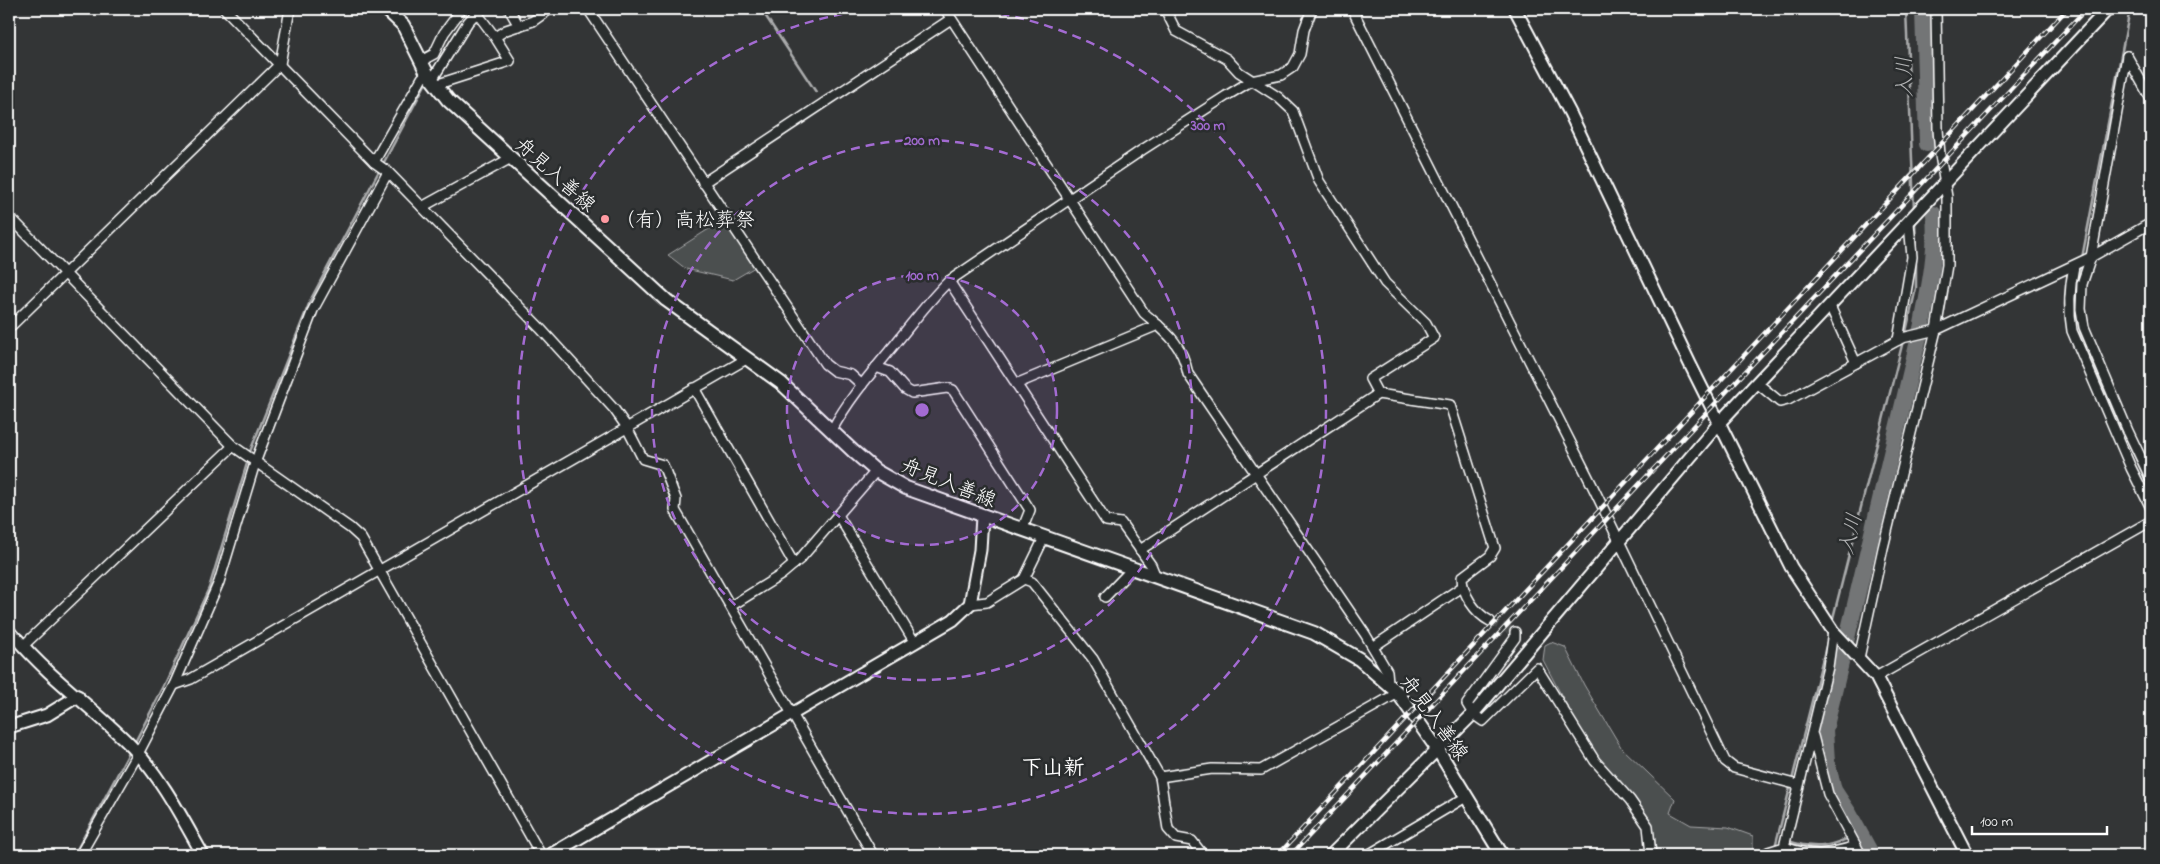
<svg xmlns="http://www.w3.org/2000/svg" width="2160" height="864" font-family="'Indie Flower','Klee One',sans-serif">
	<rect width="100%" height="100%" fill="#333536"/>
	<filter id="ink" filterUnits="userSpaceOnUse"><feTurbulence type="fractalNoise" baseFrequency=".02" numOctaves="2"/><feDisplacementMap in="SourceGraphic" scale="10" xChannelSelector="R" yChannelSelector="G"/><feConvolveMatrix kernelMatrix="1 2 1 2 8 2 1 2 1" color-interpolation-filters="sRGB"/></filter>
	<g filter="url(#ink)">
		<g fill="#4c4f50" stroke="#a6a7a8">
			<path d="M723,220L755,267L733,280L686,269L668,255Z"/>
			<path d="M1551,642L1565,647L1584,685L1621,747L1675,799L1670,813L1691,825L1728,827L1753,836V849L1751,855H1655V838L1651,823L1598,758L1578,727L1543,660L1545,645Z"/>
		</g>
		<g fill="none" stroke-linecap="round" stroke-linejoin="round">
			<g stroke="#abacad" stroke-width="2.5">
				<path d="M761,9L816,92"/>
				<path d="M1906,9L1914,210"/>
				<path d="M383,164L427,81"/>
				<path d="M1915,220L1916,252"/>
				<path d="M2082,258L2130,9"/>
				<path d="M2080,265C2075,290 2076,313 2081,337L2151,492"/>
				<path d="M1905,336L1916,288V260"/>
				<path d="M249,454L311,299L380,169"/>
				<path d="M1832,622L1903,341"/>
				<path d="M134,744L164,686L209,588L248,460"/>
				<path d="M1788,841C1818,851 1833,846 1860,833"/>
				<path d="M1775,847L1827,642"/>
				<path d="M74,855L130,751"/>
			</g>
			<g stroke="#737576" stroke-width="16">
				<path d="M1923,9L1927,144"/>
				<path d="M1872,855L1849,813L1834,790L1827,762L1825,730L1922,324C1929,288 1937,251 1934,214"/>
			</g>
			<path stroke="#47494a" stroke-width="9" stroke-dasharray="9 4.5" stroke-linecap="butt" d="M1490,621L1515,632"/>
			<g stroke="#fff" stroke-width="12">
				<g id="minor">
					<path d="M225,9L374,162"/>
					<path d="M509,9L519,26"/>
					<path d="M588,9L825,364L834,371L851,375L862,385"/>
					<path d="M945,9L1144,313C1167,333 1182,343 1188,374L1365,634L1387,671L1388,682"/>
					<path d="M1165,9L1176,31L1227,59L1239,72L1278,97L1293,111L1319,181L1385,283L1426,323L1434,338L1370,379L1378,394L1450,405L1495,548L1490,556L1462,577C1462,594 1475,613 1490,621"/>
					<path d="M1352,9L1593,487L1725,761L1734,768L1798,785"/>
					<path d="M477,13L495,37"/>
					<path d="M2127,56L2091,257L2082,284L2081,309L2084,327L2128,431L2151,479"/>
					<path d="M2127,56L2151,99"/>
					<path d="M421,61L434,54L444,33L462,9"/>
					<path d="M427,73L422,78L374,162L388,172L540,328L614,409L626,426L643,459L663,465L676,499L675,510L873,855"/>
					<path d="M432,80L468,22L480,9"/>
					<path d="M435,85L510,61L495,37L506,30L533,21L550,9"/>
					<path d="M703,183L951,19"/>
					<path d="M422,207L511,158"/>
					<path d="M9,216L233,446L350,528L361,538L541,855"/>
					<path d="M2074,266C2069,289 2068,308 2072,331L2131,468L2151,508"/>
					<path d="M949,281L1106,521L1121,523L1151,565L1156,577"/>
					<path d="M1830,306L1856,363"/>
					<path d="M9,328L280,64L290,9"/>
					<path d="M1898,340L1912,257L1909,223"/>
					<path d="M876,367L890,372L905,389L912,393L947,388L953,390L1030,510L1022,530"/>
					<path d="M1757,383L1780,402L1788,400L1902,338L1936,330L2091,257L2151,223"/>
					<path d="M1016,384L1158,325"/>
					<path d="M694,388L794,564"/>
					<path d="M832,430C849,398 873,371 896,343C913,322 929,300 949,281L1142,150L1226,96L1251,81L1281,75L1293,67L1300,54L1304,30L1312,9"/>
					<path d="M838,515L915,643"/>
					<path d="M1140,550L1378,394"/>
					<path d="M1024,579L1044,538"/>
					<path d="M1105,597L1132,569"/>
					<path d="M970,604L987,602L1024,579L1032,582L1093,659L1160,777L1168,829L1176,838L1192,841L1203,855"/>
					<path d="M731,606L781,575L800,559L876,471"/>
					<path d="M9,629L17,639"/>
					<path d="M1515,632V638L1467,704L1473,714L1483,721L1537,668L1595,761L1630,800L1648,826L1651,855"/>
					<path d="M23,646L233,446"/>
					<path d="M1373,647L1462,587"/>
					<path d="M1859,658L1883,548L1936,330L1947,265V197L1940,155L1938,129L1936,9"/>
					<path d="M1876,677L2151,521"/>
					<path d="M174,685L191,679L748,358"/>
					<path d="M1813,736L1828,794L1861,855"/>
					<path d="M1160,777L1212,769L1261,770L1398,693"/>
					<path d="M1784,847C1813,857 1827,855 1856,846"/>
					<path d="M80,855L138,754L174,685L219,582L255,463L313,310L388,172"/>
					<path d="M1368,855L1466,797"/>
					<path d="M1767,855L1768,852L1784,847L1828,667L1833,631"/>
				</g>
			</g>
			<g stroke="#fff" stroke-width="15">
				<g id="tertiary">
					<path d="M1515,9L1570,113L1690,364L1791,567L1833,631L1876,677L1967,855"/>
					<path d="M17,639C51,679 95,709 132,747C162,778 182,818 203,855"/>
					<path d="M9,727L47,715L78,696"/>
					<path d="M550,855L953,620L970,604L980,550L982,516"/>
					<path d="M1331,855L1473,714L1720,422L2108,9"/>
				</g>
			</g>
			<g stroke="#fff" stroke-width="16">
				<path id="secondary" d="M386,9L403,25L427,73L448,100L666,300L781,383L854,452L876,471L906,488L1314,633L1359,659L1398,693L1438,750L1502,855"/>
			</g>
			<use href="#minor" stroke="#2a2d2e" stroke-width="9"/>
			<use href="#tertiary" stroke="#2a2d2e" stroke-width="11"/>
			<use href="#secondary" stroke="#2a2d2e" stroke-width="12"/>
			<g stroke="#fff" stroke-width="4.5">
				<g id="rail">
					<path d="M1278,855L2067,9"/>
					<path d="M1291,855L2086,9"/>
				</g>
			</g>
			<use href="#rail" stroke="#2a2d2e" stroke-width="2.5" stroke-dasharray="8" stroke-linecap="butt"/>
		</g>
	</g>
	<circle cx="922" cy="410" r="135" fill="#a36bd2" fill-opacity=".12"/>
	<g fill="none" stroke="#a36bd2" stroke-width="2.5" stroke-dasharray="9 6">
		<circle cx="922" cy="410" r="135"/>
		<circle cx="922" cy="410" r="270"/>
		<path d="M971 9A404 404 0 1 1 873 9"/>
	</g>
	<circle fill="#ff9aa2" stroke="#2a2d2e" stroke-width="2" cx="605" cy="219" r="5"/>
	<g text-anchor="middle" stroke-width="5" stroke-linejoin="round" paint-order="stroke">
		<g font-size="20" fill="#fff" stroke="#2a2d2e">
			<text transform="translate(556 174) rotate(42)" y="7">舟見入善線</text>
			<text transform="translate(949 482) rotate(22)" y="7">舟見入善線</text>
			<text transform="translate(1435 717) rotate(54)" y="7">舟見入善線</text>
		</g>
		<g font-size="20" fill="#fff" stroke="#2a2d2e" text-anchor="start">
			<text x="615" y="226">（有）高松葬祭</text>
		</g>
		<g font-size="21" font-style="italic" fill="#b2b3b4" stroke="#2a2d2e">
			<text transform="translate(1904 77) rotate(-92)" y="7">入川</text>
			<text transform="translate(1850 534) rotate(-77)" y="7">入川</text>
		</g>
		<g font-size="21" font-weight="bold" fill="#fff" stroke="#2a2d2e">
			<text x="1053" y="774">下山新</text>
		</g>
	</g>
	<circle cx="922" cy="410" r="8" fill="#a36bd2" stroke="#2a2d2e" stroke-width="2.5"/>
	<g font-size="15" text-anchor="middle" font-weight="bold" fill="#a36bd2" stroke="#2a2d2e" stroke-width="5" stroke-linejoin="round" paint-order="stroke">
		<text x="1208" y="130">300 m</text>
		<text x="922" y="145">200 m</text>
		<text x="922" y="280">100 m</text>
	</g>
	<rect width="2160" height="864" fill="none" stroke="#2a2d2e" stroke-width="30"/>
	<rect x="15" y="15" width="2130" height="834" fill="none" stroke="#fff" stroke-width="2" filter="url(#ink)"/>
	<path d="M1972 826v8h135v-8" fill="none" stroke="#ffffff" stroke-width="2.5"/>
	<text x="1980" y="826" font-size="15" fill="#ffffff" stroke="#2a2d2e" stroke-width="4" paint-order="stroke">100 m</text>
</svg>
